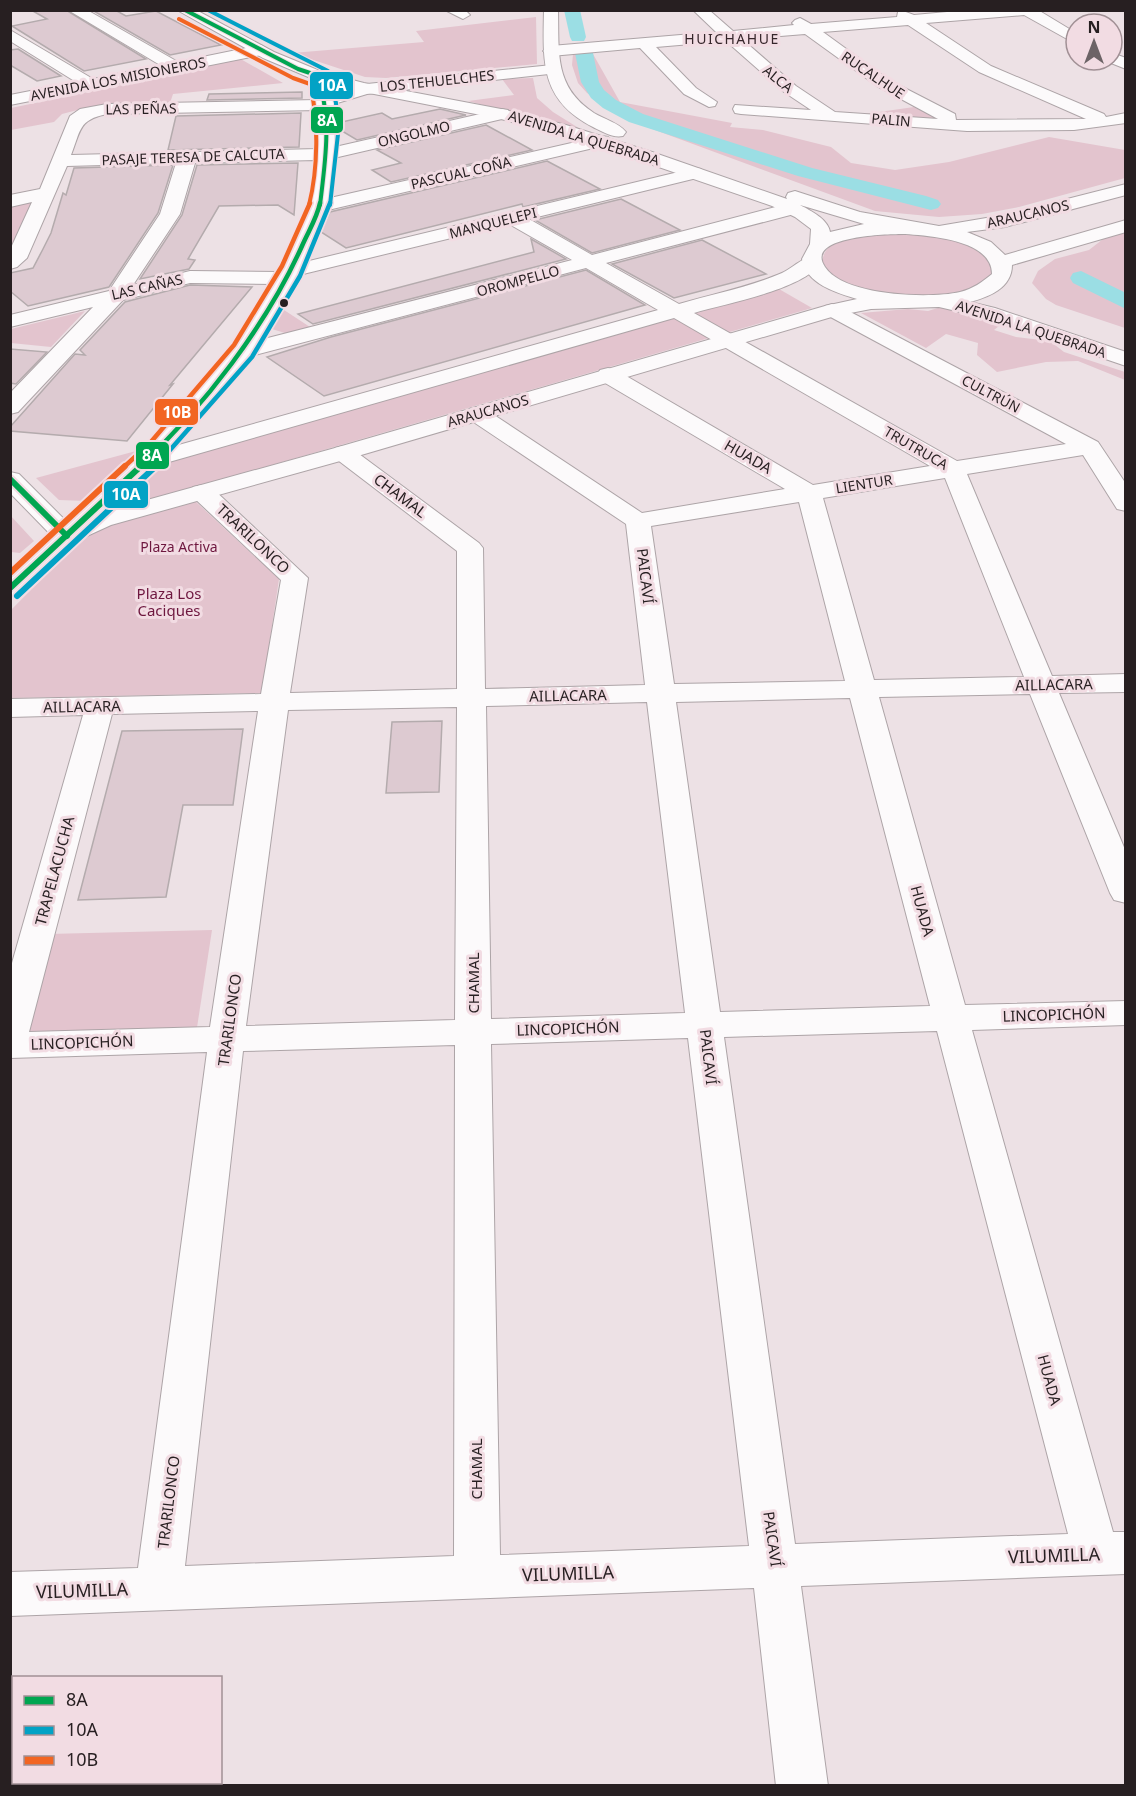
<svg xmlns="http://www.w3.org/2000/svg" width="1136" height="1796" font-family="'Noto Sans',sans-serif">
	<rect width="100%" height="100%" fill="#ede1e5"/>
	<g fill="#e3c4ce">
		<path d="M536,17L537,64L386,78L365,77L292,53L424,42L416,31Z"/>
		<path d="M573,54H593L620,102L732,123L730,127L763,130L831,147L851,163L895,170L949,162L1049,137L1125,150V178L1019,207L982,214L939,217L875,211L636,123L587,93L578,83L572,65Z"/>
		<path d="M237,57L283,83L173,94L169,106L89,107L62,114L54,122L11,130V108L141,81L147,75Z"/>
		<path d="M533,78L537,98L553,112L585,132L468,101L514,95L502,79Z"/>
		<path d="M914,107L947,123L858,115Z"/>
		<path d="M33,202L11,254V206Z"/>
		<path d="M919,232L968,244L990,258L993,274C968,308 877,297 844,283C807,267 823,241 855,235C876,232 899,233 919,232Z"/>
		<path d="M1125,233V328L1056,305L1046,299L1032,283L1038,271L1055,259L1089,250L1107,236Z"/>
		<path d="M779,289L812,308L138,504L117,495L157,463Z"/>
		<path d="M941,307L1004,322L994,330L1016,337L1050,341L1064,352L1125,372V380L1078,361L1046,362L997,372L977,355L978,343L946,334L926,348L861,313L908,309L928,311Z"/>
		<path d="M284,310L310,327L288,334L272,329Z"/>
		<path d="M85,311L51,347L11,343V329Z"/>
		<path d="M136,451L96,496L86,501L59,500L36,478Z"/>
		<path d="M195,501L279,579L262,693L11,698V610L83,537L108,525Z"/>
		<path d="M10,515L34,541L20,553L11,552Z"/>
		<path d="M212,930L196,1034L21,1039L48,934Z"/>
	</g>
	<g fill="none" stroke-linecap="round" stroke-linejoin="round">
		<g fill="#9bdee4" fill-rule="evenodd">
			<path d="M564,10H580L586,37L584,41H572L570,37Z"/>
			<path d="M584,48L590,49L593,53L599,82L604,90L616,100L643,114L812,168L926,196L938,200L941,204L938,208L931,210L798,176L629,122L603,108L591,98L581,82L575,53L578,49Z"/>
			<path d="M1081,271L1126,293V309L1073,283L1070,278L1073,273Z"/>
		</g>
	</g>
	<g fill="#ddcad1" stroke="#b4abad" stroke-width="1.5">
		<path d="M31,10H66L146,59L84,71L12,26L47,19Z"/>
		<path d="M92,10H115L126,16L156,11L221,45L170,55Z"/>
		<path d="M18,49L61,76L37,81L10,65V50Z"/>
		<path d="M302,92V98L207,100L209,94Z"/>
		<path d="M440,109L466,115L357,140L337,128V123L382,113L392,119Z"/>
		<path d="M301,113L299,147L168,150L176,116Z"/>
		<path d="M486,125L532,150L391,182L372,170L401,163L377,150Z"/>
		<path d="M547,161L600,189L523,207L522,204L346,248L321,232L330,212Z"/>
		<path d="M298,163L294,215L278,205L219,206L188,259L195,260L189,269L140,279L182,215L197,165Z"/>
		<path d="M173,165L158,213L109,287L28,306L10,291V273L33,268L43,249L51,233L63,193L66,195L74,168Z"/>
		<path d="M621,199L680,230L592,253L535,220Z"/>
		<path d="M531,239L566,259L313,324L298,314L534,252Z"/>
		<path d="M702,240L766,274L674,298L612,264Z"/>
		<path d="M586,270L645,305L324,396L267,357L331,337Z"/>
		<path d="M190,285L252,287L170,385L173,384L127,441L10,431V427L75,354L85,355L80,350L125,302Z"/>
		<path d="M10,349L47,352L16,384L10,383Z"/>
		<path d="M442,721L439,792L386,793L392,722Z"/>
		<path d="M243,729L233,805H183L166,897L78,900L122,731Z"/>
	</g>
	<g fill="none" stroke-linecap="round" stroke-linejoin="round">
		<g stroke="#ada4a7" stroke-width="2">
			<g id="minor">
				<path d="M68,10H87L178,62L261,45L269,50L261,55L10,105V95L76,82L10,41V30L93,79L160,65Z"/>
				<path d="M445,10H465L470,15L463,19Z"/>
				<path d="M693,10H709L733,31L794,25L792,23L795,20L800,18L811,24L897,17L898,12L903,11L914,15L969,10H1038L1076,33V44L1024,15L926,23L991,66L1104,114L1106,117L1126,113V123L1074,130L967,131L741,114L735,113L733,109L735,105L811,110L784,92L726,41L656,47L696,88L717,102L715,106L709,107L684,94L640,48L551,56L543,51L551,46L716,32ZM908,25L979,72L1086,119L956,120L955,114L889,80L823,32ZM805,34L877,86L938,119L835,112L796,86L742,39Z"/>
				<path d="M1112,53L1126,58V69L1106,61L1112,60Z"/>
				<path d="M552,65L560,70L558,73L367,94L334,104L335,147L502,109L508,110L510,114L508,118L502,119L334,158L330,198L602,136L608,137L611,141L608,145L602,146L328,210L305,262L695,168L701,169L704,173L701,177L529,219L592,255L791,203L798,205L800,209L798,213L606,263L679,304C713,294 750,287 782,273C795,267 804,254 819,258L822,262C803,290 727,303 694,313L957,461L1066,444L825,314L822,310L825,306L832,304L839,306L1098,442L1126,484V511L1117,509L1083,455L967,474L1052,676L1126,674V692L1059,693L1126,852V903L1114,900L1110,893L1030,694L879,697L965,1005L1126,1001V1025L972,1030L1113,1532H1126V1574L801,1586L828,1786H776L754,1588L10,1616V1572L138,1568L207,1052L10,1058V970L83,715L10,717V699L261,694L281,580L193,497L190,492L193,487L202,485L211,487L308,578L290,693L457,689V551L335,458L331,453L335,448L343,446L351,448L479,543L483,548L485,689L645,685L626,524L469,419L465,414L469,409L477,407L485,409L642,513L785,489L600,380L597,375L600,370L608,368L616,370L813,485L930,466L674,318L155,466L76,541L67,544L58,541L54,536L58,531C119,473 181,417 232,350C248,330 260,306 273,284L190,283L123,300L18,412L10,414V393L93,307L10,327V315L109,291L160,214L176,163L67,166L27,258L17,267L10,269V250L32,202L10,207V195L40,189L70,116L80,109L107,104L316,100L311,76L319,71L327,76L331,93L367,84ZM318,110V149L71,155C81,130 78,120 107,114ZM316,160L311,206L280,272L190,271L133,285L180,214L195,163ZM509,224L572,260L260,340L299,275ZM586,268L658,310L175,446L251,356ZM945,478L1024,677L874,680L823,498ZM799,502L845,681L674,684L651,526ZM850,698L930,1006L720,1012L676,702ZM647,702L685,1013L491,1019L486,706ZM457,707L455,1020L246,1026L288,710ZM258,711L210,1027L29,1032L112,714ZM937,1031L1068,1534L795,1544L724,1037ZM688,1038L749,1546L500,1555L491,1044ZM455,1045L454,1556L185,1566L243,1051Z"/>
			</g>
		</g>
		<g stroke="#ada4a7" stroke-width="2">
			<g id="major">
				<path d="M177,10H196L274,52L325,73L364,83L501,109L566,125L652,152L787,199L786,197L788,193L795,191L860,212L939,226L1004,215L1126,184V195L1005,227L967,232L991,242L1005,255L1126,220V232L1012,265C1012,288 989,297 970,302L995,308L1126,352V366L982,317L939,307L871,309L835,316L351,458L111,525L76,541L19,594L10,596V573L52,536L10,493V472L19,474L70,525L93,515L335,448L825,306L857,299C837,293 806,284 802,259L810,244L811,229L795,217L772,206L583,141L501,119L364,92L313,79L263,58ZM800,205L864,224L830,232C828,219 811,211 800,205ZM905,234C931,236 992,240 992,274C982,282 973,289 960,292C929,299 844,296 825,267C803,235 892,234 905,234Z"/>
				<path d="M544,10H558C559,54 554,87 594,113C604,119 619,123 626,132L623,136C612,138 603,132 593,127C540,100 543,62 544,10Z"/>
			</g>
		</g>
		<use href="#minor" fill="#fcfafb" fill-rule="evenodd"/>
		<use href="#major" fill="#fcfafb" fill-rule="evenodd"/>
		<g stroke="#f2dce3" stroke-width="6">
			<path id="bus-1-far2" d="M185,10L298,69L319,76C331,126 326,155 320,205"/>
		</g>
		<g stroke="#f2dce3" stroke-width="8">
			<path id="bus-1-far1" d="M139,467C204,407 266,326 302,246C308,232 317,218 320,203"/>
		</g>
		<g stroke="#f2dce3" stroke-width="10">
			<g id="bus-1">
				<path d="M10,479L67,536"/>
				<path d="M10,588L141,466"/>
			</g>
		</g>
		<g stroke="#f2dce3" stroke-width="6">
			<path id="bus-2-far2" d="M208,10L328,71L336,103L338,134L330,205"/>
		</g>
		<g stroke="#f2dce3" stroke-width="8">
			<path id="bus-2-far1" d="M155,467L252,357L300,276L330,203"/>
		</g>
		<g stroke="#f2dce3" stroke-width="10">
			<path id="bus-2" d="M17,596L156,466"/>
		</g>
		<g stroke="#f2dce3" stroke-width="6">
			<path id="bus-3-far2" d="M179,19L293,78L310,84C319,120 318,169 309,205"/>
		</g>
		<g stroke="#f2dce3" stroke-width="8">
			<path id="bus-3-far1" d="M124,467L150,443L234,345L282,266L310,203"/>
		</g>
		<g stroke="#f2dce3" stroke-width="10">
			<path id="bus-3" d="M10,573L125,466"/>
		</g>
		<use href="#bus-1-far2" stroke="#00a651" stroke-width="4"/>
		<use href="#bus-1-far1" stroke="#00a651" stroke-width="4.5"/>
		<use href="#bus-1" stroke="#00a651" stroke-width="6"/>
		<use href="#bus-2-far2" stroke="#02a2c5" stroke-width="4"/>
		<use href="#bus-2-far1" stroke="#02a2c5" stroke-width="4.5"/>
		<use href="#bus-2" stroke="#02a2c5" stroke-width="6"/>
		<use href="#bus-3-far2" stroke="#f26522" stroke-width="4"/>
		<use href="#bus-3-far1" stroke="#f26522" stroke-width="4.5"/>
		<use href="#bus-3" stroke="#f26522" stroke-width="6"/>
	</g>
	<circle fill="#271f21" stroke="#f2dce3" stroke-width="2" cx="284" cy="303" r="5"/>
	<g text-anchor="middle" stroke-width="6" stroke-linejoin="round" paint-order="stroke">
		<g font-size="14" letter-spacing="1.5" fill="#36262b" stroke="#f2dce3">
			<text x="732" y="44">HUICHAHUE</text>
		</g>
		<g font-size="14" fill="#271f21" stroke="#f2dce3">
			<text transform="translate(873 75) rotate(34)" y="5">RUCALHUE</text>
			<text transform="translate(118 79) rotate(-11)" y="5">AVENIDA LOS MISIONEROS</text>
			<text transform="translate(778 79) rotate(39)" y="5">ALCA</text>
			<text transform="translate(437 81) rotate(-6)" y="5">LOS TEHUELCHES</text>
			<text transform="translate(141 109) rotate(-1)" y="5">LAS PEÑAS</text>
			<text transform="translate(891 120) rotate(5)" y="5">PALIN</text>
			<text transform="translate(414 134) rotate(-13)" y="5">ONGOLMO</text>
			<text transform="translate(584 138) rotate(17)" y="5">AVENIDA LA QUEBRADA</text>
			<text transform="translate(193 157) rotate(-2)" y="5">PASAJE TERESA DE CALCUTA</text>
			<text transform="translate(461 173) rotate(-13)" y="5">PASCUAL COÑA</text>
			<text transform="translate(1028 214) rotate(-13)" y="5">ARAUCANOS</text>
			<text transform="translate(493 223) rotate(-14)" y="5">MANQUELEPI</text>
			<text transform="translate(518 281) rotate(-15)" y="5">OROMPELLO</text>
			<text transform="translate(147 287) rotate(-13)" y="5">LAS CAÑAS</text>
			<text transform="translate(1031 329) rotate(18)" y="5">AVENIDA LA QUEBRADA</text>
			<text transform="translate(991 394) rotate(28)" y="5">CULTRÚN</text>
			<text transform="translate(488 411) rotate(-16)" y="5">ARAUCANOS</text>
			<text transform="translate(916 448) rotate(30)" y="5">TRUTRUCA</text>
			<text transform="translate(864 484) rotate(-9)" y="5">LIENTUR</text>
		</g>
		<g font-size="14" fill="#6e173f" stroke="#f2dce3">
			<text x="179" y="552">Plaza Activa</text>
		</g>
		<g font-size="15" fill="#271f21" stroke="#f2dce3">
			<text transform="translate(748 457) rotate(30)" y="5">HUADA</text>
			<text transform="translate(400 496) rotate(37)" y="5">CHAMAL</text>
			<text transform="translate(253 539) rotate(43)" y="5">TRARILONCO</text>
			<text transform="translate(645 576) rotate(83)" y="5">PAICAVÍ</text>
			<text transform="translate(1054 685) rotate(-1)" y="5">AILLACARA</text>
			<text transform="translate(568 696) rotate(-1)" y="5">AILLACARA</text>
			<text transform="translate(82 707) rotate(-1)" y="5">AILLACARA</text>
			<text transform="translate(55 871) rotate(-75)" y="5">TRAPELACUCHA</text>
			<text transform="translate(922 911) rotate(75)" y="5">HUADA</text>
			<text transform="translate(474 983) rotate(-90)" y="5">CHAMAL</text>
			<text transform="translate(1054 1015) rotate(-2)" y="5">LINCOPICHÓN</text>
			<text transform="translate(230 1020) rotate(-82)" y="5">TRARILONCO</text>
			<text transform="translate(568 1029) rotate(-2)" y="5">LINCOPICHÓN</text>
			<text transform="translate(82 1043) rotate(-2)" y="5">LINCOPICHÓN</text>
			<text transform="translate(708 1057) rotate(83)" y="5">PAICAVÍ</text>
			<text transform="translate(1049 1380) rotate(75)" y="5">HUADA</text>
			<text transform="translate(477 1469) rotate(-90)" y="5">CHAMAL</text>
			<text transform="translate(169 1502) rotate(-83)" y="5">TRARILONCO</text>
			<text transform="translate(772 1539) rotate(82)" y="5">PAICAVÍ</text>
		</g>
		<g font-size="15" fill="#6e173f" stroke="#f2dce3">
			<text x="169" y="599">Plaza Los<tspan x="169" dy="17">Caciques</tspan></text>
		</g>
		<g font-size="18" fill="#271f21" stroke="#f2dce3">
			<text transform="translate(1054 1556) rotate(-2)" y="6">VILUMILLA</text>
			<text transform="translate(568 1574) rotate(-2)" y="6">VILUMILLA</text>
			<text transform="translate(82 1591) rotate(-2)" y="6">VILUMILLA</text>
		</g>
	</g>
	<g stroke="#f2dce3" stroke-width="2">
		<rect x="309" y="71" width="45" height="29" rx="6" fill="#02a2c5"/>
		<rect x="310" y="106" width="34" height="28" rx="6" fill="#00a651"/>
		<rect x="154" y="398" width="45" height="28" rx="6" fill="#f26522"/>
		<rect x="135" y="441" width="35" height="29" rx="6" fill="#00a651"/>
		<rect x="103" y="480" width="46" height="29" rx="6" fill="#02a2c5"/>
	</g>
	<g font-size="16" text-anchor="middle" font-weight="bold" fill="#fff">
		<text x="332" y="91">10A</text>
		<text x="327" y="126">8A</text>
		<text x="177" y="418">10B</text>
		<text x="152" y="461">8A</text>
		<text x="126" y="500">10A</text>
	</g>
	<rect width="1136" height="1796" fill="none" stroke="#271f21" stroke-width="24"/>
	<rect x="12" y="1676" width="210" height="108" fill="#f2dce3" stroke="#a19095" stroke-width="1.5"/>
	<rect x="24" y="1696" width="30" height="9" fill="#00a651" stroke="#a19095" stroke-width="1.5"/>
	<text x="66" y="1706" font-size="18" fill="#271f21">8A</text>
	<rect x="24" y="1726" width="30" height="9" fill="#02a2c5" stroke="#a19095" stroke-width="1.5"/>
	<text x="66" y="1736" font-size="18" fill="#271f21">10A</text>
	<rect x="24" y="1756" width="30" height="9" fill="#f26522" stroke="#a19095" stroke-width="1.5"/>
	<text x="66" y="1766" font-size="18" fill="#271f21">10B</text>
	<g transform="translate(1094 42)"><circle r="28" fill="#f2dce3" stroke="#a19095" stroke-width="1.5"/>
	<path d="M0-4.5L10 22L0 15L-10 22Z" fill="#6c6366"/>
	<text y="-9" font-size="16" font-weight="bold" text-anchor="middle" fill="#271f21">N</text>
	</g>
</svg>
